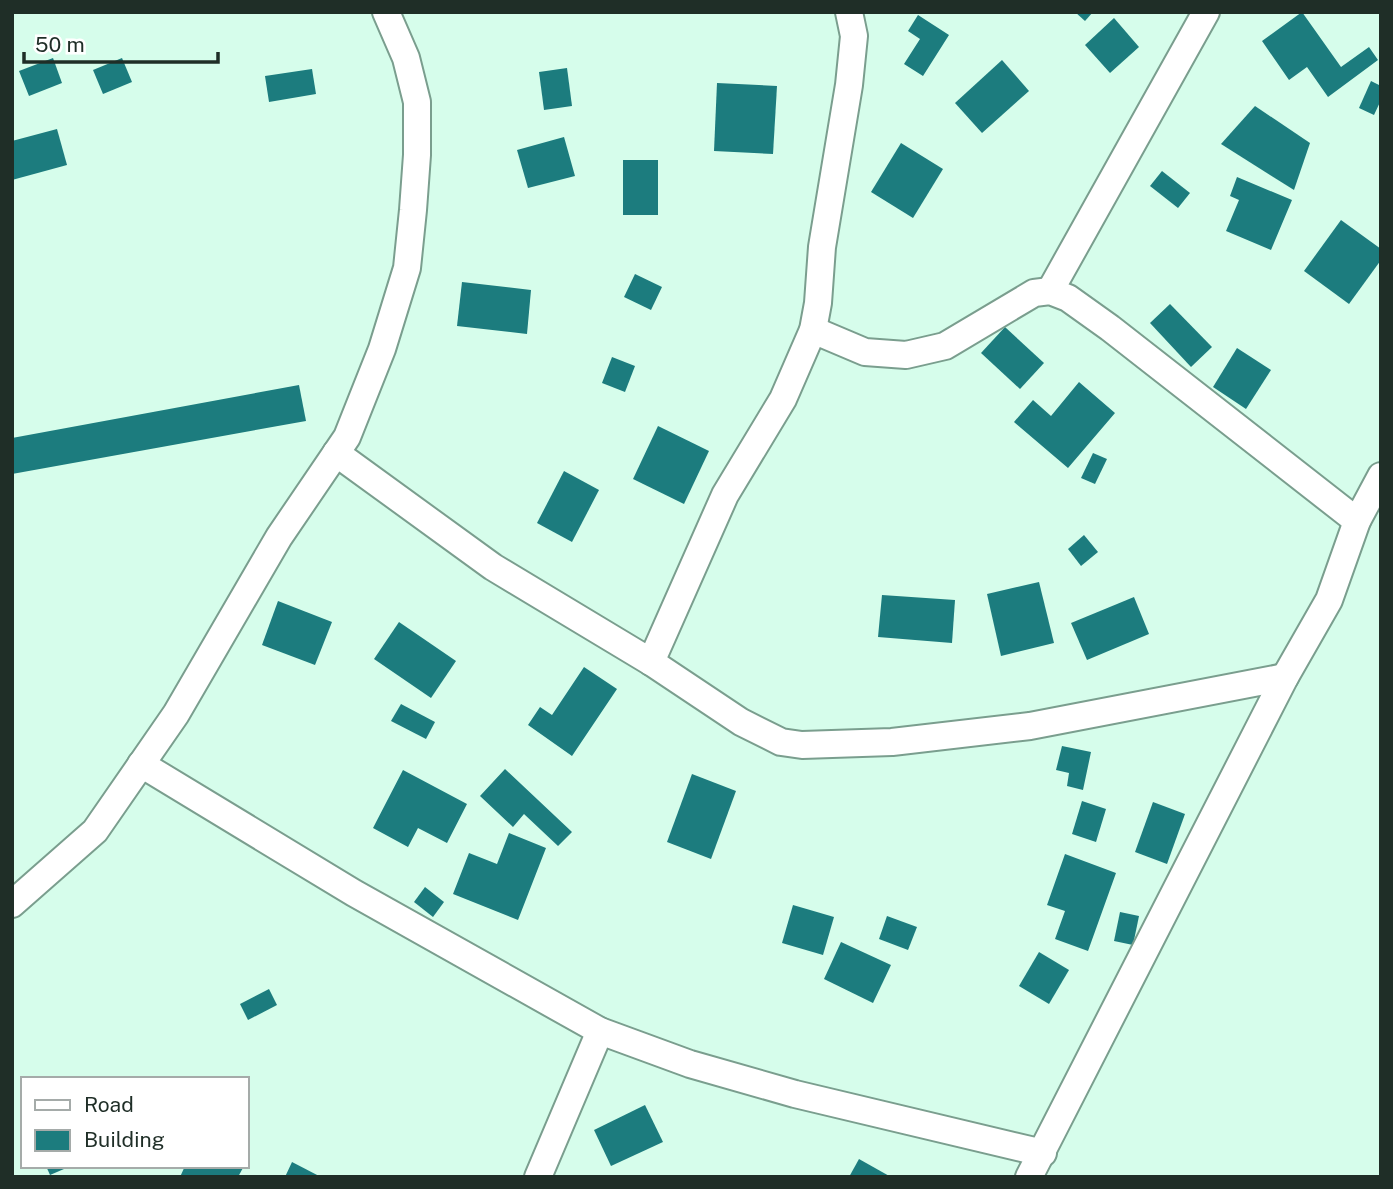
<svg xmlns="http://www.w3.org/2000/svg" width="1393" height="1189" font-family="'Public Sans',sans-serif">
	<rect width="100%" height="100%" fill="#d6fdeb"/>
	<g fill="#1c7c7e">
		<path d="M1075,12H1093L1085,21Z"/>
		<path d="M1302,12L1341,67L1369,47L1378,60L1328,97L1307,67L1289,80L1262,41Z"/>
		<path d="M918,15L949,35L923,76L904,64L920,39L908,31Z"/>
		<path d="M1114,18L1139,47L1110,73L1085,45Z"/>
		<path d="M53,58L62,83L29,96L19,71Z"/>
		<path d="M122,58L132,82L103,94L93,70Z"/>
		<path d="M1002,60L1029,91L982,133L955,103Z"/>
		<path d="M567,68L572,106L544,110L539,72Z"/>
		<path d="M312,69L316,94L269,102L265,76Z"/>
		<path d="M1371,81L1381,86V100L1374,115L1359,108Z"/>
		<path d="M717,83L777,86L773,154L714,151Z"/>
		<path d="M1255,106L1310,143L1294,190L1221,144Z"/>
		<path d="M57,129L67,165L12,180V141Z"/>
		<path d="M564,137L575,176L528,188L517,150Z"/>
		<path d="M901,143L943,169L913,218L871,192Z"/>
		<rect x="623" y="160" width="35" height="55"/>
		<path d="M1162,171L1190,193L1178,208L1150,186Z"/>
		<path d="M1237,177L1292,200L1271,250L1226,231L1239,200L1230,196Z"/>
		<path d="M1341,220L1381,249V260L1349,304L1304,271Z"/>
		<path d="M635,274L662,287L651,310L624,297Z"/>
		<path d="M462,282L531,290L527,334L457,326Z"/>
		<path d="M1170,304L1212,347L1191,367L1150,323Z"/>
		<path d="M1005,327L1044,363L1020,389L981,353Z"/>
		<path d="M1237,348L1271,370L1246,409L1213,387Z"/>
		<path d="M612,357L635,366L625,392L602,383Z"/>
		<path d="M1079,382L1115,413L1068,468L1014,422L1033,400L1051,416Z"/>
		<path d="M299,385L306,421L12,474V438Z"/>
		<path d="M658,426L709,451L684,504L633,479Z"/>
		<path d="M1093,453L1107,459L1095,484L1081,478Z"/>
		<path d="M564,471L599,490L572,542L537,523Z"/>
		<path d="M1084,535L1098,552L1081,566L1068,549Z"/>
		<path d="M1039,582L1054,643L1001,656L987,594Z"/>
		<path d="M882,595L955,600L952,643L878,637Z"/>
		<path d="M1134,597L1149,634L1087,660L1071,623Z"/>
		<path d="M278,601L332,622L315,665L262,645Z"/>
		<path d="M399,622L456,661L431,698L374,659Z"/>
		<path d="M584,667L617,689L572,756L528,725L540,707L552,715Z"/>
		<path d="M401,704L435,722L426,739L391,721Z"/>
		<path d="M1062,746L1091,752L1083,790L1067,786L1069,773L1056,770Z"/>
		<path d="M505,769L572,832L558,846L524,814L513,827L480,796Z"/>
		<path d="M403,770L467,804L447,843L418,828L408,847L373,828Z"/>
		<path d="M692,774L736,791L711,859L667,842Z"/>
		<path d="M1082,801L1106,809L1096,842L1072,834Z"/>
		<path d="M1153,802L1185,814L1167,864L1135,852Z"/>
		<path d="M509,833L546,848L518,920L453,894L469,853L497,864Z"/>
		<path d="M1065,854L1116,873L1088,951L1055,939L1065,911L1047,905Z"/>
		<path d="M425,887L444,902L433,917L414,902Z"/>
		<path d="M793,905L834,917L823,955L782,943Z"/>
		<path d="M1120,912L1139,916L1133,945L1114,941Z"/>
		<path d="M887,916L917,927L908,950L879,939Z"/>
		<path d="M841,942L891,965L873,1003L824,979Z"/>
		<path d="M1039,952L1069,970L1049,1004L1019,986Z"/>
		<path d="M269,989L277,1005L248,1020L240,1004Z"/>
		<path d="M645,1105L663,1142L611,1166L594,1130Z"/>
		<path d="M859,1159L891,1177H849Z"/>
		<path d="M292,1162L321,1177H285Z"/>
		<path d="M46,1166H71L50,1175Z"/>
		<path d="M185,1166H244L238,1177H180Z"/>
	</g>
	<g fill="none" stroke-linecap="round" stroke-linejoin="round">
		<g stroke="#7a9e8e" stroke-width="30">
			<g id="minor">
				<path d="M1050,291L1206,12"/>
				<path d="M813,330L865,352L906,355L945,346L1034,293L1050,291L1068,298L1110,328L1357,521"/>
				<path d="M336,453L493,567L651,662L741,722L781,742L802,745L892,742L1030,726L1285,677"/>
				<path d="M651,662L725,495L783,399L813,330L818,303L822,247L849,85L854,36L849,12"/>
				<path d="M141,764L354,893L600,1031L690,1064L795,1094L1043,1153"/>
				<path d="M12,904L95,831L176,714L279,537L347,437L382,349L407,268L413,210L417,155V102L406,58L386,12"/>
				<path d="M538,1177L600,1031"/>
				<path d="M1029,1177L1285,677L1329,600L1357,521L1381,476"/>
			</g>
		</g>
		<use href="#minor" stroke="#fff" stroke-width="26"/>
	</g>
	<rect width="1393" height="1189" fill="none" stroke="#1f2e27" stroke-width="28"/>
	<rect x="21" y="1077" width="228" height="91" fill="#ffffff" stroke="#a5aba9" stroke-width="2"/>
	<rect x="35" y="1100" width="35" height="10" fill="#ffffff" stroke="#a5aba9" stroke-width="2"/>
	<text x="84" y="1112" font-size="21" fill="#1f2e27">Road</text>
	<rect x="35" y="1130" width="35" height="21" fill="#1c7c7e" stroke="#a5aba9" stroke-width="2"/>
	<text x="84" y="1147" font-size="21" fill="#1f2e27">Building</text>
	<path d="M24 52v10h194v-10" fill="none" stroke="#1f2e27" stroke-width="3.5"/>
	<text x="35" y="52" font-size="21" fill="#1f2e27" stroke="#ffffff" stroke-width="5" paint-order="stroke">50 m</text>
</svg>
